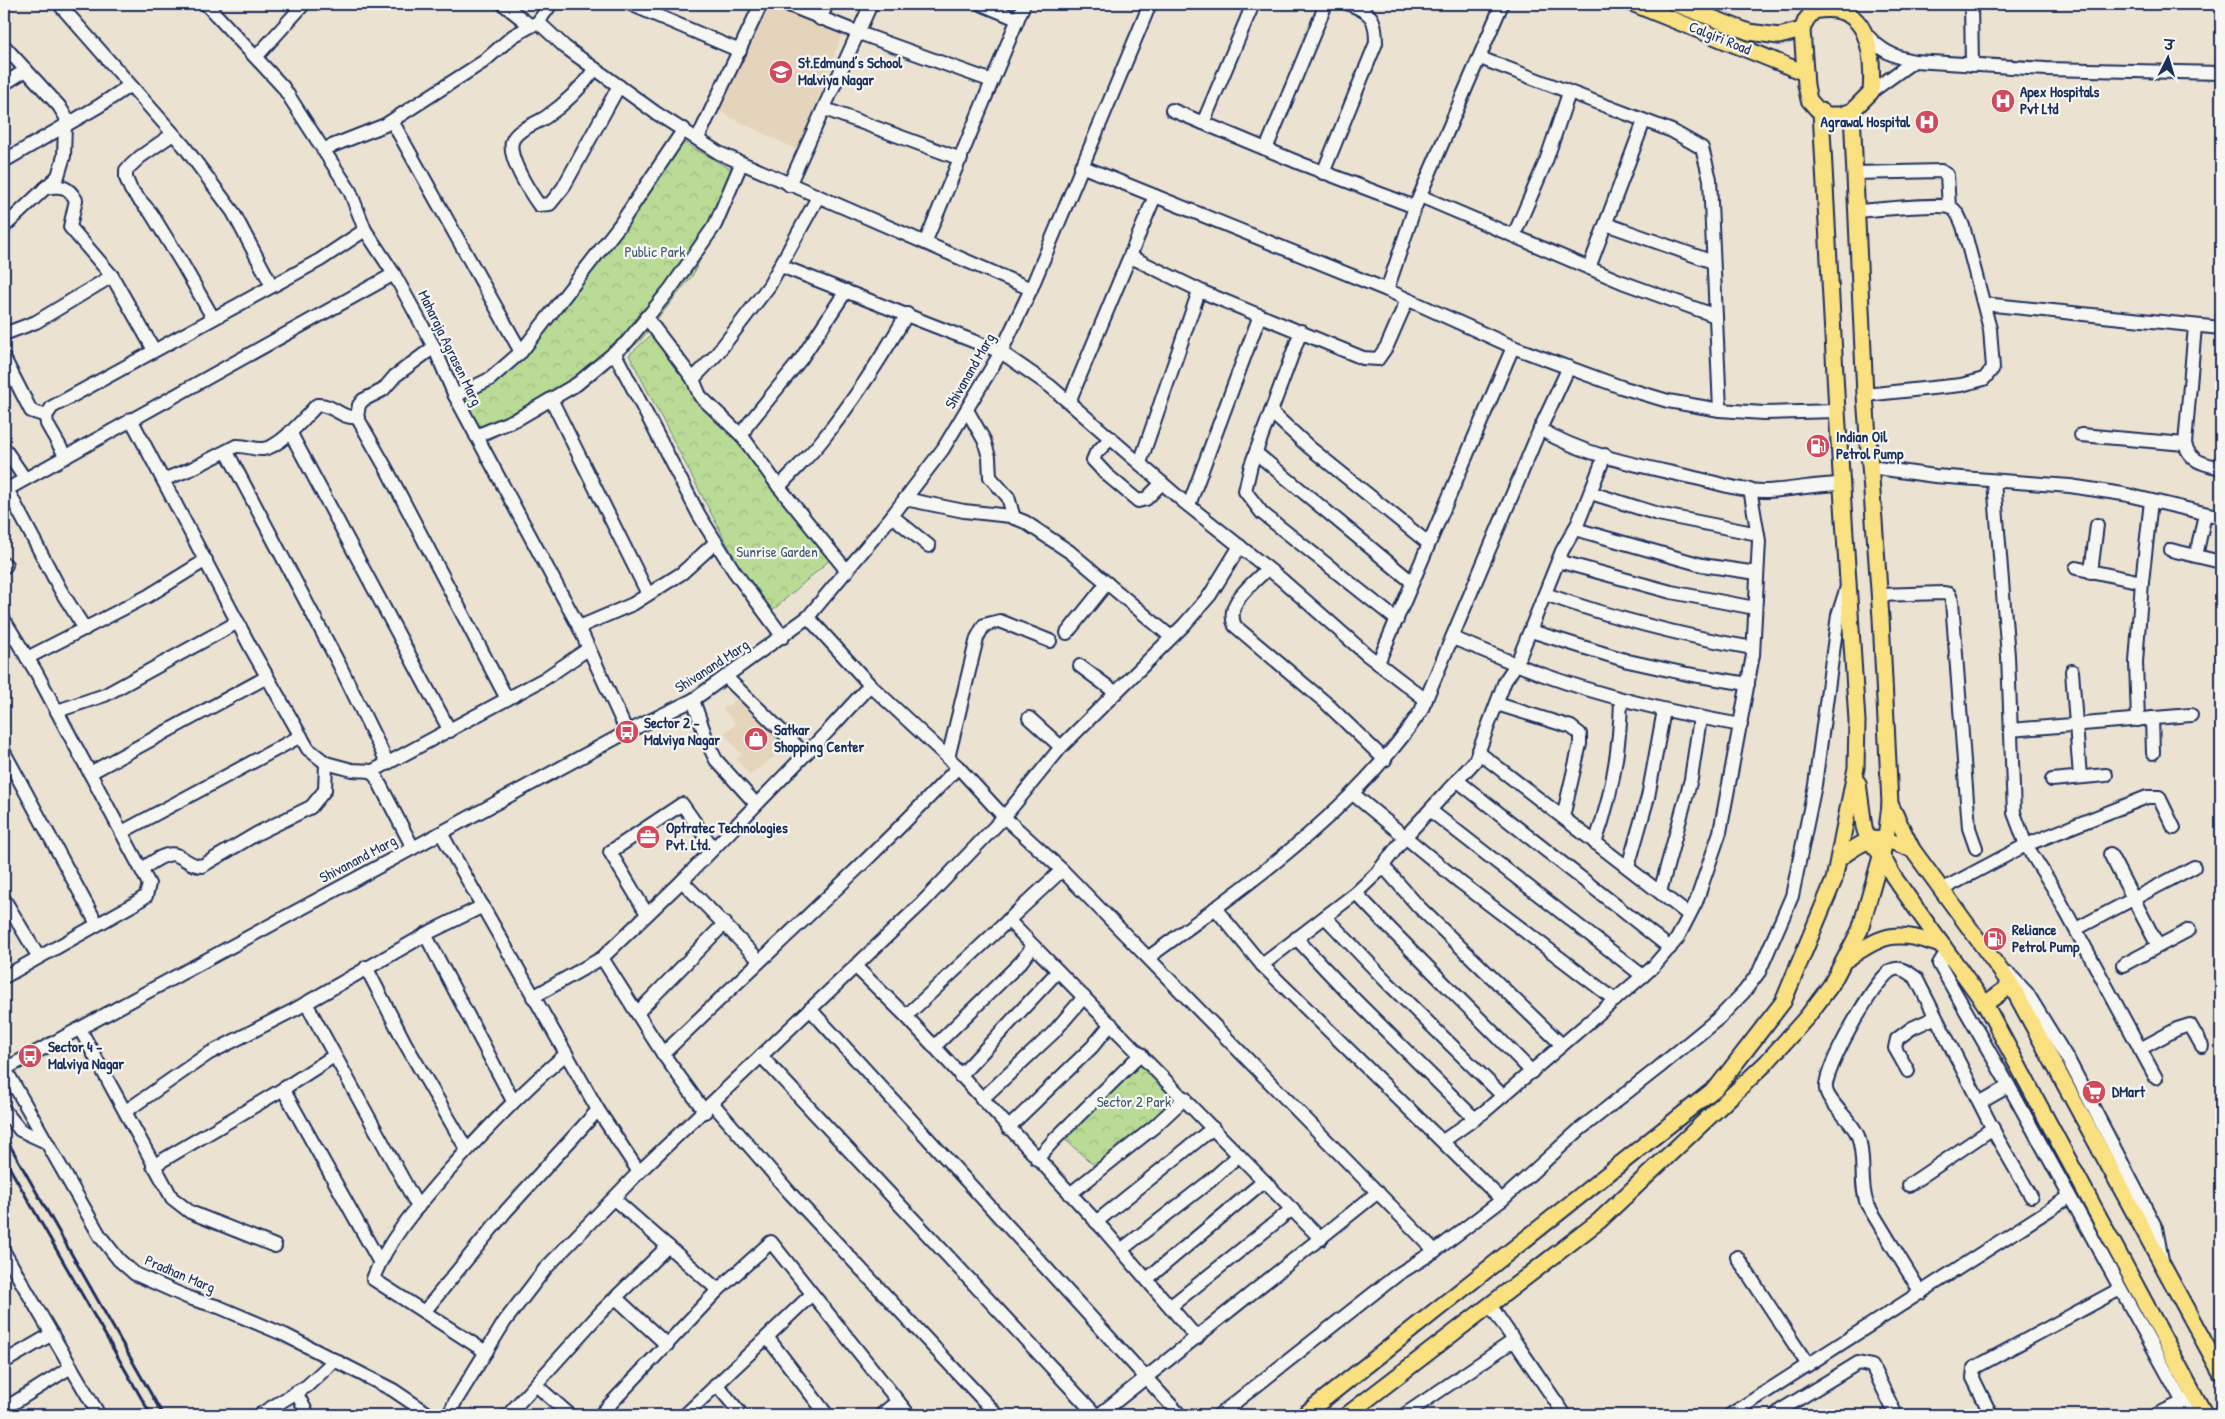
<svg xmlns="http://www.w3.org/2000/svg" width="2225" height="1419" font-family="'Patrick Hand','Playpen Sans Deva',sans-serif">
	<defs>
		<pattern id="park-crowns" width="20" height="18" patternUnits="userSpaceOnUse" patternTransform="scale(1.25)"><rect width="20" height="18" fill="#b9db95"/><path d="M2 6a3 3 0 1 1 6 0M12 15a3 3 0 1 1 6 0" fill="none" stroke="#9ebc83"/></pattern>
	</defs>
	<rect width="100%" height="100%" fill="#ece2d2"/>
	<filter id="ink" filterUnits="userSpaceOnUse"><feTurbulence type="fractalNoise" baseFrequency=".02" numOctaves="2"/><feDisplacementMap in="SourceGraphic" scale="10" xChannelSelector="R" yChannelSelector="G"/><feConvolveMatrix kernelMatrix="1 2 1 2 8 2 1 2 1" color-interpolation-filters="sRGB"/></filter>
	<g filter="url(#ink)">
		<g fill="#e5d4bc">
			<path d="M764,4L842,34L799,151L718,111Z"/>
			<path d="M741,696L788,746L750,775L736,759L742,755L724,733L736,724L723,709Z"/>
		</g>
		<g fill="url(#park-crowns)" stroke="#6a857a">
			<path d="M676,138L743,176L692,276L640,341L588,383L483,443L459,393L525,353L571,299Z"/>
			<path d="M659,328L832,558L765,617L629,355Z"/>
			<path d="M1140,1057L1182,1099L1096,1167L1061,1136Z"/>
		</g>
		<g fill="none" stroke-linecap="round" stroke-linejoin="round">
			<g stroke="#1b2f5e" stroke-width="16">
				<g id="minor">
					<path d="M59,4L184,146L233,212L272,286"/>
					<path d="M206,4L283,87L350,191L365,230L394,274L434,347L455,396L579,627L627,732"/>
					<path d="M503,4L531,26"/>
					<path d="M630,4L740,51"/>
					<path d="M786,4L859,33L992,81"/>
					<path d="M981,4L1017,19"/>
					<path d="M1971,4L1972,65"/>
					<path d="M820,19L827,4"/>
					<path d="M538,22L565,47L656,113L719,153L1031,289"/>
					<path d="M1866,34C1880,50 1893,57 1914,61L2046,69L2221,73"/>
					<path d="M4,46L59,106L67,119L65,125L64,156L58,176L4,227"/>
					<path d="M257,56L304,4"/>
					<path d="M1480,58L1672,131L1702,148L1710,179L1720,410"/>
					<path d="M595,69C581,88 565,104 546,117C536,124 516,129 512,142C508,158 529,191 539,205L550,204L563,188L619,86"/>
					<path d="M4,84L26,70"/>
					<path d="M1871,92L1914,61"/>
					<path d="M825,109L961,159"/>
					<path d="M1172,110L1302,164L1415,207"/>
					<path d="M392,121L521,352"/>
					<path d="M1203,123L1253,4"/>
					<path d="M173,134L140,157L126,170V178L131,190L151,213L183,265L213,318"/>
					<path d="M698,138L761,4"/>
					<path d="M324,149L385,125L483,62L513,36L538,22L551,4"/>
					<path d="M1266,149L1326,4"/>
					<path d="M4,161L99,106L129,86"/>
					<path d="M1081,166L1387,290L1513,347L1621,387L1668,401L1720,410L1763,413L1837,411"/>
					<path d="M1323,173L1376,43C1376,18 1372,13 1349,4"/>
					<path d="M1855,173L1941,171L1947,175L1949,207"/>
					<path d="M789,185L871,4"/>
					<path d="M45,188C61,185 68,186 76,200L70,227L112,276L154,350"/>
					<path d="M1420,196L1622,282L1716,316"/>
					<path d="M1856,211C1877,210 1934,203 1950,207C1957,210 1960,219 1963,226L1990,329L1993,368L1984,379L1961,385L1865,395"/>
					<path d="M1606,224L1713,262"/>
					<path d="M1514,235L1546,161L1569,93"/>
					<path d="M925,243L1024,4"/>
					<path d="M1131,257L1205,293L1363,358L1378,359L1387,346L1407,300"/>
					<path d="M781,266L1001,352L1050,386L1184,502L1281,579L1366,654L1426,700"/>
					<path d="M1589,268L1644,121"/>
					<path d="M1387,290L1415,207L1502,4"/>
					<path d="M846,291L801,359L746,427L742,436L779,487L847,571"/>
					<path d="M1984,304L2221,328"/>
					<path d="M646,317L693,379L700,396L742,436"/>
					<path d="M2195,326L2185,444C2190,462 2204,464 2221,468"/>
					<path d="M1301,331L1251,465L1245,491L1262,513L1397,620"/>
					<path d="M4,334L36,322L112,276"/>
					<path d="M614,352L699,515L734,571L783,637"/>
					<path d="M4,358L31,411L46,416"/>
					<path d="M693,379L716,355L769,286L818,197"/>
					<path d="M455,396L490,379L521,352L619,226L684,129"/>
					<path d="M551,399L648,594"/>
					<path d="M1069,402L1155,196"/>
					<path d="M967,410L984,440L989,457L990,477L1008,497L1014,518"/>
					<path d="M1271,412L1309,447L1428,543"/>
					<path d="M357,417L386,468L507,699"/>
					<path d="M131,419L251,648L308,749L326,763L352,770L373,771L544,679L588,649"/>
					<path d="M1540,429C1586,457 1643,466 1695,478C1718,483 1743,492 1767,491C1792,490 1817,484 1842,484"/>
					<path d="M290,432L450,731"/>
					<path d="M2081,435L2185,444"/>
					<path d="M476,436L519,418L577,384L627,342L671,288L715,225L741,164"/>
					<path d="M1111,438L1096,453L1093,460L1106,474L1138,501L1146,499L1162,483"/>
					<path d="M4,448L25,479"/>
					<path d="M227,452L339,664L387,762"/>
					<path d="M1256,453L1412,582"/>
					<path d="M66,457L47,424L46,416L52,407L320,260L365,230"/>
					<path d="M1140,463L1199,291"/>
					<path d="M1870,467L1935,476L2070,486L2123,494L2221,517"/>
					<path d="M165,479L191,469L236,446C246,445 254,450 263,449C281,447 304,418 317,405C334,404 340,419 357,417L359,405L363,400L383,390L395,376L434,347"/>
					<path d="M1994,481L2008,656L2014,813L2026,845L2052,886L2156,1078"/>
					<path d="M779,487C793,471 810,456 823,439C855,399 882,357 907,314"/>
					<path d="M7,489L61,591L85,629"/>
					<path d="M4,491L394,274"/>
					<path d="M1591,493L1658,514L1758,534"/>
					<path d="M905,499L964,511L1010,516L1025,522L1070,552L1171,637"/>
					<path d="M1189,505L1260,315"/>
					<path d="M892,516L929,546"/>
					<path d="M1575,529L1702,565L1757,573"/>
					<path d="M2171,550L2221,562"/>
					<path d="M2196,556L2205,514"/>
					<path d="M1558,561L1671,592L1755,608"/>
					<path d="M4,567L6,565"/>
					<path d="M2076,568L2142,582L2151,501"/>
					<path d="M1267,569C1253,584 1224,603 1235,626L1325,702L1385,760"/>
					<path d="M2091,572L2097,525"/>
					<path d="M1545,594C1613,618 1682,636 1753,648"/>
					<path d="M1879,595L1943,593L1949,594L1952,601L1969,828L1976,848"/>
					<path d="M808,617L870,685L958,767L1004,817L1062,870L1435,1251"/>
					<path d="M4,620L36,672L149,884L146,896L134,904L4,977"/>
					<path d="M579,627L633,604L682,573L716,542"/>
					<path d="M1531,631L1628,661L1687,674L1748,684"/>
					<path d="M1067,633L1107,583"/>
					<path d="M1452,638C1483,649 1513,664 1544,675C1608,698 1674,713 1741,725"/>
					<path d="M27,658L148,596L206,560"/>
					<path d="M1378,663L1513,347"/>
					<path d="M1080,666L1115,692"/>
					<path d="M2072,671L2080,777"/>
					<path d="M726,677L805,754"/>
					<path d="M693,700L709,746L716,760L756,804"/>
					<path d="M1497,704L1571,727L1580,734V744L1563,817"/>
					<path d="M57,711L105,695L238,622"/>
					<path d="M1029,718L1061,747"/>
					<path d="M2152,718L2153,753"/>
					<path d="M2138,720L2136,662L2142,582"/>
					<path d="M2010,730L2191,715"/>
					<path d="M4,752L97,924"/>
					<path d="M1478,752L1689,915"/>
					<path d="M948,758L977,638L984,625L1000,621L1050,641"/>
					<path d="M373,771L413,848"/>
					<path d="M90,773L267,677"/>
					<path d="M2052,780L2106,775"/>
					<path d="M1458,781L1670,948"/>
					<path d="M1353,794L1460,882L1615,1000"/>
					<path d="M1431,811L1643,976"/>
					<path d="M122,832L301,736"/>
					<path d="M441,833L598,1110L639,1172"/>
					<path d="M1595,843C1612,796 1620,749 1621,699"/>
					<path d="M2110,854L2158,946"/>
					<path d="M1383,866L1418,906L1562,1045"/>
					<path d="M1628,867L1648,797L1664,710"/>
					<path d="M142,869C150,864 166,851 176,855C185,858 190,866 202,866L258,833L311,807L325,790L326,763"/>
					<path d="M682,881L759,960"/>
					<path d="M1943,889L2026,845L2147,797H2159L2174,828"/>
					<path d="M1660,892L1691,779L1700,718"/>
					<path d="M1356,893C1413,954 1474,1012 1532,1072"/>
					<path d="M4,899L38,956"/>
					<path d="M1215,908L1262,965L1502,1200"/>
					<path d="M647,914L610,852L682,804L713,848"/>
					<path d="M1325,917L1388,983L1503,1096"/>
					<path d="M1008,920L1321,1239"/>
					<path d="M2076,929L2194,867"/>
					<path d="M425,934L513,1101"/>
					<path d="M1296,938L1346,991L1475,1119"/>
					<path d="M1947,951L1939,964L2009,1086L2190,1415"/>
					<path d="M1149,957C1247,885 1352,813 1421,711L1540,429L1569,367"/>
					<path d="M602,958L663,1054L705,1112"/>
					<path d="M1262,965L1356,893L1377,873L1405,837L1475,761L1505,681L1517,663L1562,551L1578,523L1605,455"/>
					<path d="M2123,965L2189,930"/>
					<path d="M855,966L906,1016L1104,1230L1197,1338"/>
					<path d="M366,967L405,1043L467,1150"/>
					<path d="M2009,974L2027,993L2070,1063L2156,1228L2162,1260"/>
					<path d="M533,997L602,958L682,881L828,731L870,685"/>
					<path d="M306,1003L418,1207"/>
					<path d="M810,1009L1180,1415"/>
					<path d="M637,1013L725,923"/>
					<path d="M906,1016L1062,870"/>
					<path d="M80,1029L172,1198L190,1212L275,1246"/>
					<path d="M934,1047L1021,962L1033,946"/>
					<path d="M2140,1049L2177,1029L2190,1025L2202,1046"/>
					<path d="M663,1054C761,958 864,867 958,767"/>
					<path d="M334,1056L283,1089L379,1261"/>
					<path d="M761,1056L1096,1415"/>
					<path d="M4,1067L100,1236L119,1260L135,1274L189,1298L219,1307L285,1335L393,1390L430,1415"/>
					<path d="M5,1069L627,732L693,700L808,617L892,516L943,449L1001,352L1031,289L1150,4"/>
					<path d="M1908,1071L1895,1048L1897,1039L1912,1028L1934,1018"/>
					<path d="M960,1076L1058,971"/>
					<path d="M982,1099L1053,1033L1084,997"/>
					<path d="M1981,1102L2009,1086"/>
					<path d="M713,1104L790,1193L997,1415"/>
					<path d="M4,1110L20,1130L46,1142"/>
					<path d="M126,1111L208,1054L294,1010L432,931L483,906"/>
					<path d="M1008,1128L1092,1047L1111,1024"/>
					<path d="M1443,1141L1484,1112L1652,968L1677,939L1696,902L1720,832L1753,655L1759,541L1750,489"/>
					<path d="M1037,1159L1054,1140L1141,1054"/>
					<path d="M153,1166L283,1089"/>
					<path d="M1909,1185L1993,1128"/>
					<path d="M1070,1194L1154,1127L1185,1098"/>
					<path d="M614,1199L718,1290"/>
					<path d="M1096,1222L1213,1128"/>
					<path d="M1121,1250L1210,1181L1239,1155"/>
					<path d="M4,1252L99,1415"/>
					<path d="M1737,1257L1808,1365"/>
					<path d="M1147,1279L1264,1181"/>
					<path d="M1921,1293L1867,1204C1859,1183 1866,1158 1858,1136C1852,1120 1828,1103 1826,1089C1823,1071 1875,978 1892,970C1901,966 1909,973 1916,978L1998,1139L2031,1196"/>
					<path d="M616,1298L667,1345"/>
					<path d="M1490,1305L1565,1415"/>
					<path d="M1171,1306L1292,1209"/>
					<path d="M424,1312L506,1211L598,1110"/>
					<path d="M767,1337L827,1415"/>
					<path d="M486,1352L373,1279C387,1241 417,1207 444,1176C483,1132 521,1092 566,1054"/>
					<path d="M4,1362L52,1334"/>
					<path d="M716,1384L742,1415"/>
					<path d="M537,1386L570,1415"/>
					<path d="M296,1392L308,1415"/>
					<path d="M4,1409L71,1367"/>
					<path d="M259,1415L307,1386L335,1360"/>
					<path d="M449,1415L455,1402L505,1321L545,1269L639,1172L922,903L1004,817L1061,747L1184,625L1210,595L1240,546"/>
					<path d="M508,1415L601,1312L668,1246"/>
					<path d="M600,1415L718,1290L771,1242L909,1415"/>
					<path d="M685,1415L812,1294"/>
					<path d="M881,1415L898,1401"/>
					<path d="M1099,1415L1378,1192"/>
					<path d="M1219,1415L1397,1275L1435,1251L1502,1200L1579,1130L1658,1068L1720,1017L1744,992L1759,972L1792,896L1815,785L1838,615L1847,587"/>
					<path d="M1404,1415L1513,1341"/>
					<path d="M1730,1415L2069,1197"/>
					<path d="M1776,1415L1781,1410L1858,1363L1872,1366L1896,1415"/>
					<path d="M1991,1415L1973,1378L1974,1368L2120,1289"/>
					<path d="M2156,1415L2190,1399"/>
				</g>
			</g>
			<g stroke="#1b2f5e" stroke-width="19">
				<g id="major">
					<path d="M1634,4L1805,73"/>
					<path d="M1676,4L1749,32L1779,36L1802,30"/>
					<path d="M1814,11C1868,0 1874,51 1871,92L1852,111L1840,115H1828L1817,109L1809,100L1806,85L1802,30L1806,20L1819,4"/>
					<path d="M1858,783L1864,827L1868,839L1881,854L1893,876L1935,935L1985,1004L2205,1415"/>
					<path d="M1890,804L1912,849L2011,985L2221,1373"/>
					<path d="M1841,857C1873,835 1875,835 1912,849"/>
					<path d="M1847,959C1887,932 1897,930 1943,946"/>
					<path d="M1985,1004L2011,985"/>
					<path d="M1304,1415L1717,1087L1783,1002L1834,880L1856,768L1857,721L1837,411L1821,111"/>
					<path d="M1347,1415L1599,1221L1766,1063L1807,1017L1831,985L1860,930L1886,839L1890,804L1881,618L1865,395L1852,111"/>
				</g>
			</g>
			<use href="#minor" stroke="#f6f6f2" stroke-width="12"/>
			<use href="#major" stroke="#f9e181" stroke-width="15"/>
			<g stroke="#1b2f5e" stroke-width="3">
				<path d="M4,1135L163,1415"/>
				<path d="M4,1158L151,1415"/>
			</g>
		</g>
	</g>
	<defs>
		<g id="school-disc" transform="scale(1.25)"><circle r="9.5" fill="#d1495b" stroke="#f6f6f2"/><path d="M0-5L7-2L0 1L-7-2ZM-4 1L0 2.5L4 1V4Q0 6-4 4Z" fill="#fff"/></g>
		<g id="hospital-disc" transform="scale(1.25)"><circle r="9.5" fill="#d1495b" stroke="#f6f6f2"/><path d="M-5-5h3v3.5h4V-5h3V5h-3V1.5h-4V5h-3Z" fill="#fff"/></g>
		<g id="fuel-disc" transform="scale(1.25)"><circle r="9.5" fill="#d1495b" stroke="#f6f6f2"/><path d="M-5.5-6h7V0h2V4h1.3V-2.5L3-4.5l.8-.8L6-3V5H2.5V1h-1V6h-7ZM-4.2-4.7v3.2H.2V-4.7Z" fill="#fff"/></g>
		<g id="bus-disc" transform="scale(1.25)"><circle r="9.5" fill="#d1495b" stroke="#f6f6f2"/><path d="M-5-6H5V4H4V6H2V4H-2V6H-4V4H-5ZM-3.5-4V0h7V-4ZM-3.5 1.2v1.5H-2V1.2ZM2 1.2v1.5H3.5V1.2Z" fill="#fff"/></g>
		<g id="shop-disc" transform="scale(1.25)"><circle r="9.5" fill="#d1495b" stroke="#f6f6f2"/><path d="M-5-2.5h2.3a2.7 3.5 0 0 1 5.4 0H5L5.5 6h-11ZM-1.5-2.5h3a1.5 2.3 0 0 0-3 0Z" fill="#fff"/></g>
		<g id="office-disc" transform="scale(1.25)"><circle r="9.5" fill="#d1495b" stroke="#f6f6f2"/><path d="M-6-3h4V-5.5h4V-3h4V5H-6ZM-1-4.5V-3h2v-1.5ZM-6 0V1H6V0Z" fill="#fff"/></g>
		<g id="supermarket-disc" transform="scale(1.25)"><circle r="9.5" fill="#d1495b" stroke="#f6f6f2"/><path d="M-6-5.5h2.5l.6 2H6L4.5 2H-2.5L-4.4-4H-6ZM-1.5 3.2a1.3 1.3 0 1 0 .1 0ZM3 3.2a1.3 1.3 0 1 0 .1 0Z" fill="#fff"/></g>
	</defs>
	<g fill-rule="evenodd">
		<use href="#school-disc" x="781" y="72"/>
		<use href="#hospital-disc" x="2003" y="101"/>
		<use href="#hospital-disc" x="1927" y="122"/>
		<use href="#fuel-disc" x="1818" y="446"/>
		<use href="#bus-disc" x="627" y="732"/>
		<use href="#shop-disc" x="756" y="739"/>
		<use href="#office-disc" x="648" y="837"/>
		<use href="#fuel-disc" x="1995" y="939"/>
		<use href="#bus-disc" x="30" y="1056"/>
		<use href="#supermarket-disc" x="2094" y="1092"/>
	</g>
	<g text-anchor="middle" stroke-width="4.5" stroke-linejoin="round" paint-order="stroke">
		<g font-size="15" fill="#1b2f5e" stroke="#f6f6f2">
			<text transform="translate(1720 38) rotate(22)" y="5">Calgiri Road</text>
			<text transform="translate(450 348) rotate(64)" y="5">Maharaja Agrasen Marg</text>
			<text transform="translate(970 371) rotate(-60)" y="5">Shivanand Marg</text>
			<text transform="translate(712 666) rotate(-33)" y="5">Shivanand Marg</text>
			<text transform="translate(358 859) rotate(-28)" y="5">Shivanand Marg</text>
			<text transform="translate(180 1274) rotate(23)" y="5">Pradhan Marg</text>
		</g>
		<g font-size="15" font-weight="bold" fill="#1b2f5e" stroke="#f6f6f2" text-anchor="start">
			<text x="798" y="68">St.Edmund’s School<tspan x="798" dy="17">Malviya Nagar</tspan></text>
			<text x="2020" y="97">Apex Hospitals<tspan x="2020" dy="17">Pvt Ltd</tspan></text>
			<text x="1910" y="127" text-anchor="end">Agrawal Hospital</text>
			<text x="1836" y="442">Indian Oil<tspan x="1836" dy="17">Petrol Pump</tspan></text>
			<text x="644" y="728">Sector 2 -<tspan x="644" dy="17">Malviya Nagar</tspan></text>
			<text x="774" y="735">Satkar<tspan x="774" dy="17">Shopping Center</tspan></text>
			<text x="666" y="833">Optratec Technologies<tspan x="666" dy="17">Pvt. Ltd.</tspan></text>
			<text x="2012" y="935">Reliance<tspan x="2012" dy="17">Petrol Pump</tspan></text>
			<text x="48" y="1052">Sector 4 -<tspan x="48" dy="17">Malviya Nagar</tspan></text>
			<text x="2112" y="1097">DMart</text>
		</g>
		<g font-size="15" fill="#425a6c" stroke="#f6f6f2">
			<text x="655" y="257">Public Park</text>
			<text x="777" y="557">Sunrise Garden</text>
			<text x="1134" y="1107">Sector 2 Park</text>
		</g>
	</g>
	<rect width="2225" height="1419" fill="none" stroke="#f6f6f2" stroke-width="20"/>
	<rect x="10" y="10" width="2205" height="1399" fill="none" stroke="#1b2f5e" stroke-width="2" filter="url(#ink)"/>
	<g transform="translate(2168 58) rotate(5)" stroke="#f6f6f2" stroke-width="4" paint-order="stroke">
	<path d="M0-4L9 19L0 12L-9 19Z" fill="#1b2f5e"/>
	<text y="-8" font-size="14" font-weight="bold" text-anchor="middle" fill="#1b2f5e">उ</text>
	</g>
</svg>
